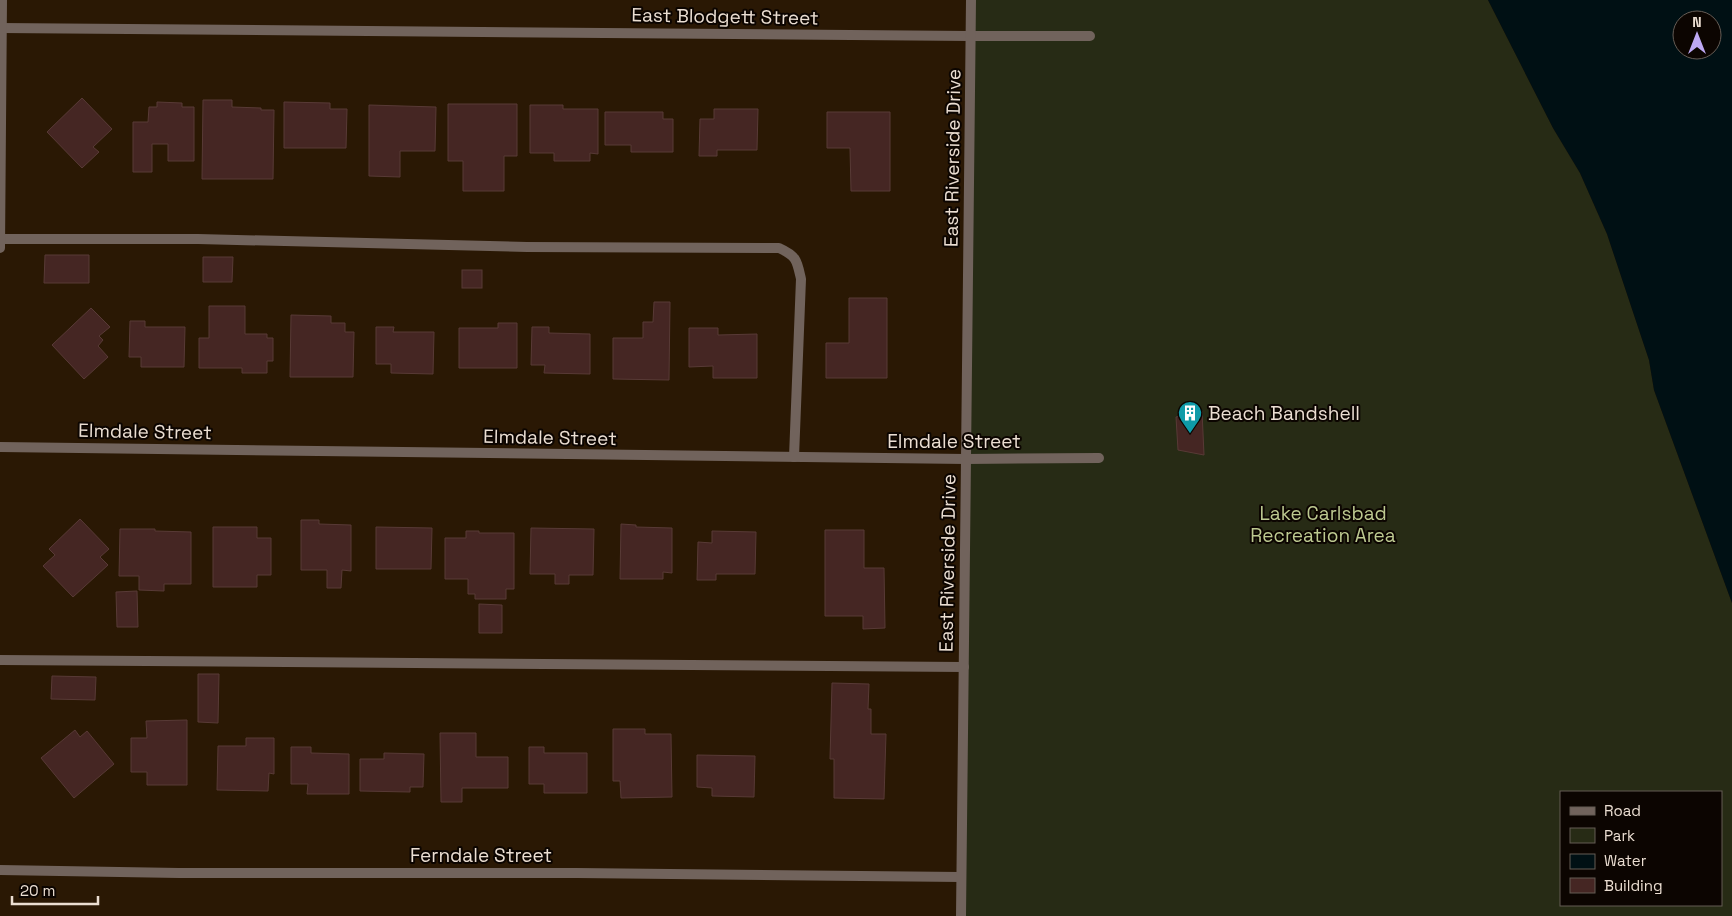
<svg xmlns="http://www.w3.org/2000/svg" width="1732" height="916" font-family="'Space Grotesk',sans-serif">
	<rect width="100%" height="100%" fill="#2a1804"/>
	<path fill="#272b15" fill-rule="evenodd" d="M971,0H1488L1553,128L1580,173L1607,234L1649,360L1654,390L1732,603V916H961ZM1561,792H1721V905H1561Z"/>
	<path fill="#001014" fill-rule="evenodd" d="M1488,0H1732V603L1654,390L1649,360L1607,234L1580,173L1553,128ZM1682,20H1712V50H1682Z"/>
	<g fill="#452623" stroke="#583a36">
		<path d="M82,98L112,129L93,147L99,152L82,168L47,132Z"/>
		<path d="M203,100H232V107L261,108V110H274L273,179H202Z"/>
		<path d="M157,102L182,103V107H194V161H168V144H152V172H133V122H148L149,107H157Z"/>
		<path d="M284,102L330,103V109H347L346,148H284Z"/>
		<path d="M448,104H517V156H504V191H463V161H448Z"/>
		<path d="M369,105L436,107L435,151H400V177L369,176Z"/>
		<path d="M530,105H563V109H598V154L590,153V161H554V153H530Z"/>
		<path d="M714,109H758L757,150H717V156H699L700,119H714Z"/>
		<path d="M605,112H663V119H673V152H631V145H605Z"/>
		<path d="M827,112H890V191H851L850,148H827Z"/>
		<path d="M45,255H89V283H44Z"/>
		<path d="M203,257H233L232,282H203Z"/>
		<rect x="462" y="270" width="20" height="18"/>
		<path d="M849,298H887V378H826V343H849Z"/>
		<path d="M654,302H670L669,380L613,379V338H643V322H653Z"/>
		<path d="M209,306H245V334H267V338H273V361H267V373H242V368H199V338H209Z"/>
		<path d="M91,308L110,327L99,336L103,340L98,346L108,357L84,379L52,345Z"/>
		<path d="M291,315L331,316V323H345V332H354L353,377H290Z"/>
		<path d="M130,321H145V327H185L184,367H141V357H129Z"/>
		<path d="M498,323H517V368H459V328H498Z"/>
		<path d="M376,327H394L393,332H434L433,374L391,373V364H376Z"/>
		<path d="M532,327H549V333L590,334V374L544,373L545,365H531Z"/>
		<path d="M689,328H718V335L757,334V378H713V366L689,367Z"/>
		<path d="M1202,411L1204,455L1178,450L1176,417Z"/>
		<path d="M80,519L109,549L100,557L108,565L73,597L43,566L55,555L49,549Z"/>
		<path d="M301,520H319V524L351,525V571L342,570L341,588H327V570H301Z"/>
		<path d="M621,524L636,525V527L672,528V573L663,572V579H620Z"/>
		<path d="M213,527H257V538H271V575H257V587H213Z"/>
		<path d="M376,527L432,528L431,569H376Z"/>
		<path d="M531,528L594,529L593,575H569V584H555V574H530Z"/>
		<path d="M120,529H155V531L191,532V584H164V591L139,590V576H119Z"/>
		<path d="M825,530H864V568H884L885,628L863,629V616H825Z"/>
		<path d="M466,531H479V533H514V589H506V599H475V594H468V579H445V538H466Z"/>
		<path d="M712,531L756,532L755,574H716V580H697L698,542L712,543Z"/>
		<path d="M137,591L138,627H117L116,592Z"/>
		<path d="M479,604L502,605V633H479Z"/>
		<path d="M198,674H219L218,723L198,722Z"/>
		<path d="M52,676L96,677L95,700L51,699Z"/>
		<path d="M832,683L869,684L868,709H871V734H886L884,799L834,798V759H830Z"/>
		<path d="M187,720V785H147V772H131V738H147L146,721Z"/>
		<path d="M613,729H645V734H671L672,797L621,798L620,781H613Z"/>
		<path d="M75,730L80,737L87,731L114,764L74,798L41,758Z"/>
		<path d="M440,733H476V757H508V788H462V802H441Z"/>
		<path d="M246,738H274V774L269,773L268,791L217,790L218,746H246Z"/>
		<path d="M291,747H311V753L349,754V794H307L308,784H291Z"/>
		<path d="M529,747H544V753H587V793H544V784H529Z"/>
		<path d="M384,753L424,754L423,787H410V792L360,791V759H384Z"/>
		<path d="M697,755L755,756L754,797L712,796V788L697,787Z"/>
	</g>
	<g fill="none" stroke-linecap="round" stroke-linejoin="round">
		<g stroke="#71635c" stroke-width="10">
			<path d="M0,239H198L527,247L779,248C797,256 797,261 801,279L794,457"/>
			<path d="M0,660L964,667"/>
		</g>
		<g stroke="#71635c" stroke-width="10">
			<path d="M0,28L970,36H1090"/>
			<path d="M0,248L2,0"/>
			<path d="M0,447L966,459L1099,458"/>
			<path d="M0,870L179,873H577L961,877"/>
			<path d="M961,916L971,0"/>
		</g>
	</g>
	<defs>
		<g id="building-pin" transform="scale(1.25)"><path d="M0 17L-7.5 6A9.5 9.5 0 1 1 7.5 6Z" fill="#0f9aa8" stroke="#0c0501"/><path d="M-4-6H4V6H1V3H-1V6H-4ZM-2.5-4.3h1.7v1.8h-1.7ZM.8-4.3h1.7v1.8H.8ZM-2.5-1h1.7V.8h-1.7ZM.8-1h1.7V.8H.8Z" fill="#fff"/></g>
	</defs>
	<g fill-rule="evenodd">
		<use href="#building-pin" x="1190" y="413"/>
	</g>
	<g text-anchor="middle" stroke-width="4" stroke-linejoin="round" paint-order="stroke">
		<g font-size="19" fill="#ebded2" stroke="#0c0501">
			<text transform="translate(725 16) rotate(1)" y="7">East Blodgett Street</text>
			<text transform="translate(952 158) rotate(-89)" y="7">East Riverside Drive</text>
			<text transform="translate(145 431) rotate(1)" y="7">Elmdale Street</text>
			<text transform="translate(550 437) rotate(1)" y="7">Elmdale Street</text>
			<text x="954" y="448">Elmdale Street</text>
			<text transform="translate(947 563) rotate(-89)" y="7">East Riverside Drive</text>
			<text x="481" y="862">Ferndale Street</text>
		</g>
		<g font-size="19" fill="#ebded2" stroke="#0c0501" text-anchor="start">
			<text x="1208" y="420">Beach Bandshell</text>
		</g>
		<g font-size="19" fill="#bdc990" stroke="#0c0501">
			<text x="1323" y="520">Lake Carlsbad<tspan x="1323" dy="22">Recreation Area</tspan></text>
		</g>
	</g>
	<rect x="1560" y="791" width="162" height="115" fill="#0c0501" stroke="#655c55"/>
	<rect x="1570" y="807" width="25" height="8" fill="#71635c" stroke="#655c55"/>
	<text x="1604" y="816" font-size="15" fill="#ebded2">Road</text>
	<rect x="1570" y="828" width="25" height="15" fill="#272b15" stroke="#655c55"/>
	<text x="1604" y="841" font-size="15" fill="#ebded2">Park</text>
	<rect x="1570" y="854" width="25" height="15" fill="#001014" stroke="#655c55"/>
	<text x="1604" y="866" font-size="15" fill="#ebded2">Water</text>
	<rect x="1570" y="878" width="25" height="15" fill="#452623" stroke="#655c55"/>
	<text x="1604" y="891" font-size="15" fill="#ebded2">Building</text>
	<g transform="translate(1697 35)"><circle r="24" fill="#0c0501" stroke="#655c55"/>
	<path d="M0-4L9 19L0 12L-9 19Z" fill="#bea9f4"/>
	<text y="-8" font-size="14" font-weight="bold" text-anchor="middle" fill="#ebded2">N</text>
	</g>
	<path d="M12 896v8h86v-8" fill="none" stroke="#ebded2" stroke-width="2.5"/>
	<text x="20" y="896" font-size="15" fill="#ebded2" stroke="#0c0501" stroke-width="4" paint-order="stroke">20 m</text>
</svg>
